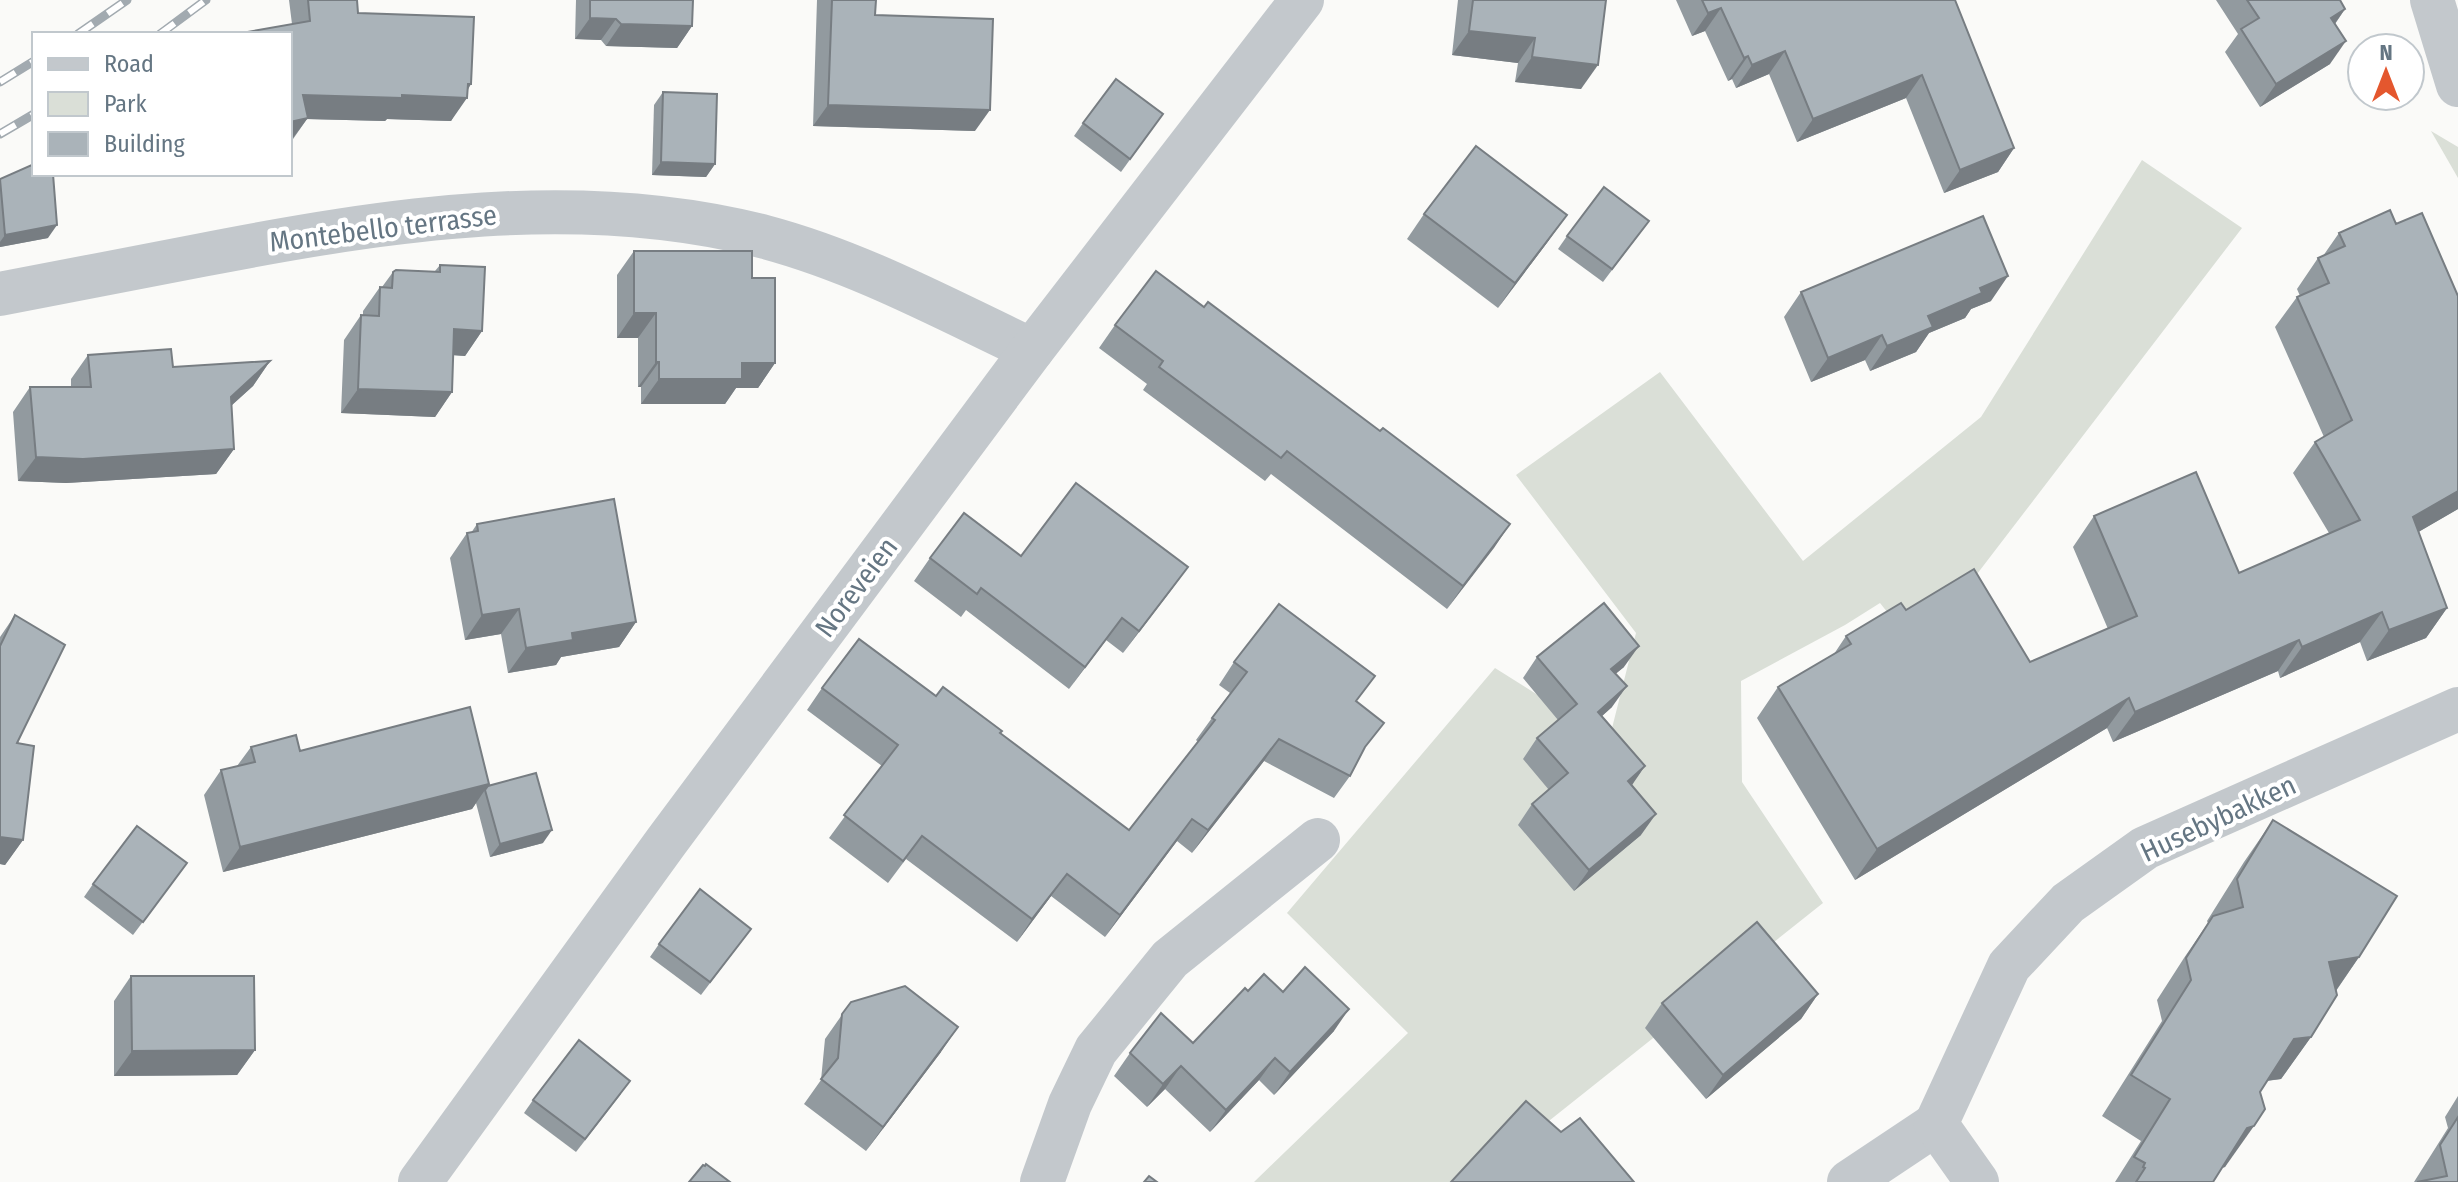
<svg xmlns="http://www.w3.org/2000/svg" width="2458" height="1182" font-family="'Fira Sans Condensed',sans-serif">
	<rect width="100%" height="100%" fill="#fafaf8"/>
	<g fill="#dadfd7">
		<path d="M2431,131L2458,147V178Z"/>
		<path d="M2142,160L2242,228L1974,578L1896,623L1880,603L1845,625L1741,681L1742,782L1823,903L1472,1182H1254L1408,1033L1287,913L1495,668L1609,740L1636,633L1516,475L1660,372L1803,561L1981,417Z"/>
	</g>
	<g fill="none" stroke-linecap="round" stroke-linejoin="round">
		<g stroke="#c3c8cc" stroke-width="44">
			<path d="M2432,0L2458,85"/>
			<path d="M0,294C67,281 135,268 202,255C387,219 580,189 765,237C859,262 945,309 1032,350"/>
			<path d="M420,1182L666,842L1032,350L1302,0"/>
			<path d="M1042,1182L1070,1104L1096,1050L1170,959L1318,840"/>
			<path d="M1849,1182L1936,1124"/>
			<path d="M1977,1182L1936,1124L2009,966L2068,903L2145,848L2458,709"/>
		</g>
		<g stroke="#a2aab0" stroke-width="9">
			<g id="rail">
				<path d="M78,34L127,0"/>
				<path d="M160,34L206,0"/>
				<path d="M0,82L34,61"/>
				<path d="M0,134L34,114"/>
			</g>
		</g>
		<use href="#rail" stroke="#fff" stroke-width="6" stroke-dasharray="18" stroke-linecap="butt"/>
	</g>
	<g fill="#929a9f">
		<path d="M289,0H357L358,13L471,84L451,121L387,119L385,121L307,119L291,142L292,24Z"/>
		<path d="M576,0H693L692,26L677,48L606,46L601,40L575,39Z"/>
		<path d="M817,0H876L875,15L975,131L813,126Z"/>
		<path d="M1458,0H1606L1581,89L1515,82L1518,63L1452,55Z"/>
		<path d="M1676,0H1955L2014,148L1998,172L1944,193L1906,98L1797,142L1769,74L1736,88L1732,79L1728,81L1705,31L1692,36Z"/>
		<path d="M2216,0H2340L2345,9L2335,24L2330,64L2260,107L2225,52L2238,34Z"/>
		<path d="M663,92L715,164L706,177L652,175L654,105Z"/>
		<path d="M1163,114L1121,172L1074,136L1083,123Z"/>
		<path d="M0,179L48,238L0,247Z"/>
		<path d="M1424,214L1549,240L1498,308L1407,239Z"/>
		<path d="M1649,221L1603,282L1558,249L1567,236Z"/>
		<path d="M2396,224L2458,509L2418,532L2447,608L2426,638L2367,661L2360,642L2280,678L2278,671L2113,742L2107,728L1855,880L1757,718L1778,687L1834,654L1846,636L1906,610L2030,662L2108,629L2073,547L2094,516L2239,573L2329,533L2293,473L2315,442L2324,437L2275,327L2297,297L2300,296L2297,289L2318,258L2323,256L2339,233Z"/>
		<path d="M634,251L752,278L775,363L758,388H736L725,404H641V387H638V338H617V275Z"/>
		<path d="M440,265L482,331L465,356L453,355L452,392L435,417L341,413L344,340L361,315H363V311L380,287H382L393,272L435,271Z"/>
		<path d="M1801,292L1991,301L1971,309L1965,318L1929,333L1916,352L1870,371L1865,360L1811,382L1784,317Z"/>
		<path d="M1204,307L1510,524L1447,609L1271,474L1265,481L1143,390L1147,384L1099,348L1115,325Z"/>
		<path d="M88,355L173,367L270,361L253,386L231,406L234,449L216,474L66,483L18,481L13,412L30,387H71V379Z"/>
		<path d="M477,524L636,622L619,647L561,657L556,665L508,673L501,634L465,640L450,558L467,533H471Z"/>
		<path d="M1021,556L1188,567L1123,653L1106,640L1069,689L966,610L961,617L914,581L930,558Z"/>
		<path d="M15,615L17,743L23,840L5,865L0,864V637Z"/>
		<path d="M1537,657L1624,667L1615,674L1612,707L1602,716L1645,766L1631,785L1641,835L1574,891L1518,825L1532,804L1549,790L1523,759L1537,738L1558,720L1523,678Z"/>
		<path d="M1234,662L1357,701L1362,754L1350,776L1334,798L1264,761L1192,853L1177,841L1105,937L1051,896L1017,942L906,859L888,883L829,838L882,766L807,710L822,688L936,696L1000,733L1129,830L1198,742L1196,740L1230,693L1219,685Z"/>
		<path d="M251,747L300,751L488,786L543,843L490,857L476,803L472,809L223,872L204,795L221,770L237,766Z"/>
		<path d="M2273,820L2359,957L2336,991L2311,1037L2281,1079L2267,1081L2260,1092L2225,1167L2221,1168L2213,1182H2115L2141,1141L2102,1116L2162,1021L2157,1000L2184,958L2208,923L2207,921L2244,862Z"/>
		<path d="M187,863L133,935L84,897L93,884Z"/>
		<path d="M751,929L701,995L650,957L659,944Z"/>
		<path d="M131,976L255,1050L237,1075L114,1076V1001Z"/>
		<path d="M1248,991L1283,992L1334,1031L1274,1095L1259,1080L1210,1132L1165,1089L1147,1107L1114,1076L1130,1053L1193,1043Z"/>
		<path d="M1818,994L1801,1019L1706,1099L1645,1028L1662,1003Z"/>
		<path d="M851,1002L941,1052L866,1151L804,1104L821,1080L825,1039Z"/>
		<path d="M621,1094L576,1152L524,1113L533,1100Z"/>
		<path d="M2458,1096V1182H2414L2448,1128L2445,1117Z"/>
	</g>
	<g fill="#777d82">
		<path d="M1721,8L1705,31L1692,36L1708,13Z"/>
		<path d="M2345,9L2329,32L2331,18Z"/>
		<path d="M590,18L616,19L601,40L575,39Z"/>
		<path d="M621,24L692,26L677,48L606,46Z"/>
		<path d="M1469,31L1535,38L1518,63L1452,55Z"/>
		<path d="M2346,41L2330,64L2260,107L2276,84Z"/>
		<path d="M1785,51L1769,74L1736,88L1752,65Z"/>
		<path d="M1748,56L1732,79L1728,81L1744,58Z"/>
		<path d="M1532,57L1598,65L1581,89L1515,82Z"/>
		<path d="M1922,75L1906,98L1797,142L1813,119Z"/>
		<path d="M471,84L462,97L467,98L451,121L387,119L385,121L307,119L290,142V122L303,95H402Z"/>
		<path d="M828,105L990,110L975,131L813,126Z"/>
		<path d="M2014,148L1998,172L1944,193L1960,170Z"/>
		<path d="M661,162L715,164L706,177L652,175Z"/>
		<path d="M1567,215L1549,240L1498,308L1515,283Z"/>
		<path d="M57,225L48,238L0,247V242L5,235Z"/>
		<path d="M2008,276L1991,301L1971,309L1965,318L1929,333L1916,352L1870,371L1887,346L1928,316L1980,288Z"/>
		<path d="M634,313H656L638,338H617Z"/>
		<path d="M454,329L482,331L465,356L437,354Z"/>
		<path d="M1882,335L1865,360L1811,382L1828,358Z"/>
		<path d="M270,361L253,386L213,422L231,397Z"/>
		<path d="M656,362H659L641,387H638Z"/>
		<path d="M742,363H775L758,388H736L725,404H641L659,379Z"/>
		<path d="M358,389L452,392L435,417L341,413Z"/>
		<path d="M234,449L216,474L66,483L18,481L36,457Z"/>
		<path d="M2458,491V509L2391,548L2413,517Z"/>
		<path d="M1510,524L1494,548L1447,609L1463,586Z"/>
		<path d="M1188,567L1172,589L1123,653L1139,631Z"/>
		<path d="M2447,608L2426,638L2367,661L2389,630Z"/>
		<path d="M519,609L501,634L465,640L482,615Z"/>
		<path d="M2382,612L2360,642L2280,678L2302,647Z"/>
		<path d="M1122,618L1106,640L1069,689L1085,667Z"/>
		<path d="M636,622L619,647L561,657L556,665L508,673L526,648L572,633Z"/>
		<path d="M2299,640L2278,671L2113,742L2135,712Z"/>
		<path d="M1639,646L1624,667L1596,690L1611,669Z"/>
		<path d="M1627,686L1612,707L1583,733L1598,712Z"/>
		<path d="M2129,698L2107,728L1855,880L1877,849Z"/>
		<path d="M1279,739L1264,761L1192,853L1208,830Z"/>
		<path d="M1645,766L1630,788L1628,781Z"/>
		<path d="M489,784L472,809L223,872L240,847Z"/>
		<path d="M1656,814L1641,835L1574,891L1589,870Z"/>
		<path d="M1192,819L1177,841L1105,937L1120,915Z"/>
		<path d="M552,830L543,843L490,857L500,844Z"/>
		<path d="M0,837L23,840L5,865L0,864Z"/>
		<path d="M1067,874L1051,896L1017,942L1032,919Z"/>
		<path d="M2359,957L2330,999L2329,962Z"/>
		<path d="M1818,994L1801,1019L1706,1099L1723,1075Z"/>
		<path d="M1349,1009L1334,1031L1274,1095L1290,1072Z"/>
		<path d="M958,1027L941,1052L866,1151L883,1127Z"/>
		<path d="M2311,1037L2281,1079L2264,1081L2294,1039Z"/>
		<path d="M255,1050L237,1075L114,1076L132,1051Z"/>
		<path d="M1275,1058L1259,1080L1210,1132L1226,1110Z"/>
		<path d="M1181,1066L1165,1089L1147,1107L1163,1084Z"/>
		<path d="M2254,1126L2225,1167L2218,1169L2247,1128Z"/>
	</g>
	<g fill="#aab3b9" stroke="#777d82" stroke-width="2">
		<path d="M308,0H357L358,13L474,17L471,84H468L467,98L402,95V98L303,95L308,118L290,122V34H236L310,21Z"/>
		<path d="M590,0H693L692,26L621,24L616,19L590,18Z"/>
		<path d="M832,0H876L875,15L993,19L990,110L828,105Z"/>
		<path d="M1473,0H1606L1598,65L1532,57L1535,38L1469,31Z"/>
		<path d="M1702,0H1955L2014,148L1960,170L1922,75L1813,119L1785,51L1752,65L1748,56L1744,58L1721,8L1708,13Z"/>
		<path d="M2247,0H2340L2345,9L2331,18L2346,41L2276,84L2241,29L2259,18Z"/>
		<path d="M1116,79L1163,114L1130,159L1083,123Z"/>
		<path d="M663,92L717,94L715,164L661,162Z"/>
		<path d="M1476,146L1567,215L1515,283L1424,214Z"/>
		<path d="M34,164V174H53L57,225L5,235L0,179Z"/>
		<path d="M1604,187L1649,221L1612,269L1567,236Z"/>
		<path d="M2390,210L2396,224L2422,213L2458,296V491L2413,517L2447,608L2389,630L2382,612L2302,647L2299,640L2135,712L2129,698L1877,849L1778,687L1851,644L1846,636L1901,603L1906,610L1974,569L2030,662L2137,616L2094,516L2196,472L2239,573L2360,520L2315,442L2352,420L2297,297L2329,283L2318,258L2345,246L2339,233Z"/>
		<path d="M1983,216L2008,276L1980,288L1982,293L1928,316L1933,327L1887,346L1882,335L1828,358L1801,292Z"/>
		<path d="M634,251H752V278H775V363H742V379H659V362H656V313H634Z"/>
		<path d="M440,265L485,267L482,331L454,329L452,392L358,389L361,315L379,316L380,287L392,288L393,272L396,270L440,272Z"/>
		<path d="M1156,271L1204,307L1208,302L1380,431L1383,428L1510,524L1463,586L1287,451L1281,458L1159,367L1163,361L1115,325Z"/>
		<path d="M171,349L173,367L270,361L231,397L234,449L83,459L36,457L30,387H91L88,355Z"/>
		<path d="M1076,483L1188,567L1139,631L1122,618L1085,667L981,588L977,594L930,558L964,513L1021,556Z"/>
		<path d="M614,499L636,622L572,633L573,640L526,648L519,609L482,615L467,533L478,531L477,524Z"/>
		<path d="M1604,603L1639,646L1611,669L1627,686L1598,712L1645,766L1628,781L1656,814L1589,870L1532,804L1568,773L1537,738L1577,704L1537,657Z"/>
		<path d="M1279,604L1375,676L1356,701L1384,723L1365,747L1350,776L1279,739L1208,830L1192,819L1120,915L1067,874L1032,919L922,836L903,861L844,815L898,745L822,688L859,639L936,696L943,687L1002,731L1000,733L1129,830L1215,720L1212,718L1247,672L1234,662Z"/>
		<path d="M15,615L65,645L17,743L34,746L23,840L0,837V646Z"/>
		<path d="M470,707L489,784L240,847L221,770L255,762L251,747L296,735L300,751Z"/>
		<path d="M536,773L552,830L500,844L485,790L488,786Z"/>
		<path d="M2273,820L2397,896L2359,957L2329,962L2337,995L2311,1037L2294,1039L2260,1092L2265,1109L2254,1126L2247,1128L2213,1182H2136L2145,1168L2143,1167L2145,1163L2134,1157L2170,1099L2131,1075L2191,980L2186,958L2213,916L2243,907L2237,879Z"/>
		<path d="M137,826L187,863L143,922L93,884Z"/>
		<path d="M700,889L751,929L710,982L659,944Z"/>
		<path d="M1757,922L1818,994L1723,1075L1662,1003Z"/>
		<path d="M1305,967L1349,1009L1290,1072L1275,1058L1226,1110L1181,1066L1163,1084L1130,1053L1161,1013L1193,1043L1245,988L1248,991L1264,974L1283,992Z"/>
		<path d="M131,976H254L255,1050L132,1051Z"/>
		<path d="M905,986L958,1027L883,1127L821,1079L838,1058L842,1014L851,1002Z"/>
		<path d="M579,1040L630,1081L585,1139L533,1100Z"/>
		<path d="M1526,1101L1561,1132L1580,1118L1634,1182H1451Z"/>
		<path d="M2458,1117V1182H2417L2447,1176L2440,1145Z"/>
		<path d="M706,1164L730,1182H689L703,1165L705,1166Z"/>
		<path d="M1149,1176L1157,1182H1144Z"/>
	</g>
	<g text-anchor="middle" stroke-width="8" stroke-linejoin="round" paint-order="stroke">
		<g font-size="28" fill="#657683" stroke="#fff">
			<text transform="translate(383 228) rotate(-7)" y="10">Montebello terrasse</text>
			<text transform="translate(856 587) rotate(-53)" y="10">Noreveien</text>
			<text transform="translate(2218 818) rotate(-25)" y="10">Husebybakken</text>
		</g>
	</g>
	<rect x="32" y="32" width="260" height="144" fill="#ffffff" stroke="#c1c8cd" stroke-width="2"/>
	<rect x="48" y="58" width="40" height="12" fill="#c3c8cc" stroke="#c1c8cd" stroke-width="2"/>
	<text x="104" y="72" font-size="24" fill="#657683">Road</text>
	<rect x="48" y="92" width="40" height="24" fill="#dadfd7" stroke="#c1c8cd" stroke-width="2"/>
	<text x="104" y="112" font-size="24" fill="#657683">Park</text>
	<rect x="48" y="132" width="40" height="24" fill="#aab3b9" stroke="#c1c8cd" stroke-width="2"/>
	<text x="104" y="152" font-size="24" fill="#657683">Building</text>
	<g transform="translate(2386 72)"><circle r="38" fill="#ffffff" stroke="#c1c8cd" stroke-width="2"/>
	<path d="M0-6L14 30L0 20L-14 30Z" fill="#e4572e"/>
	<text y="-12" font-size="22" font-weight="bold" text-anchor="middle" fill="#657683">N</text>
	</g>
</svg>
